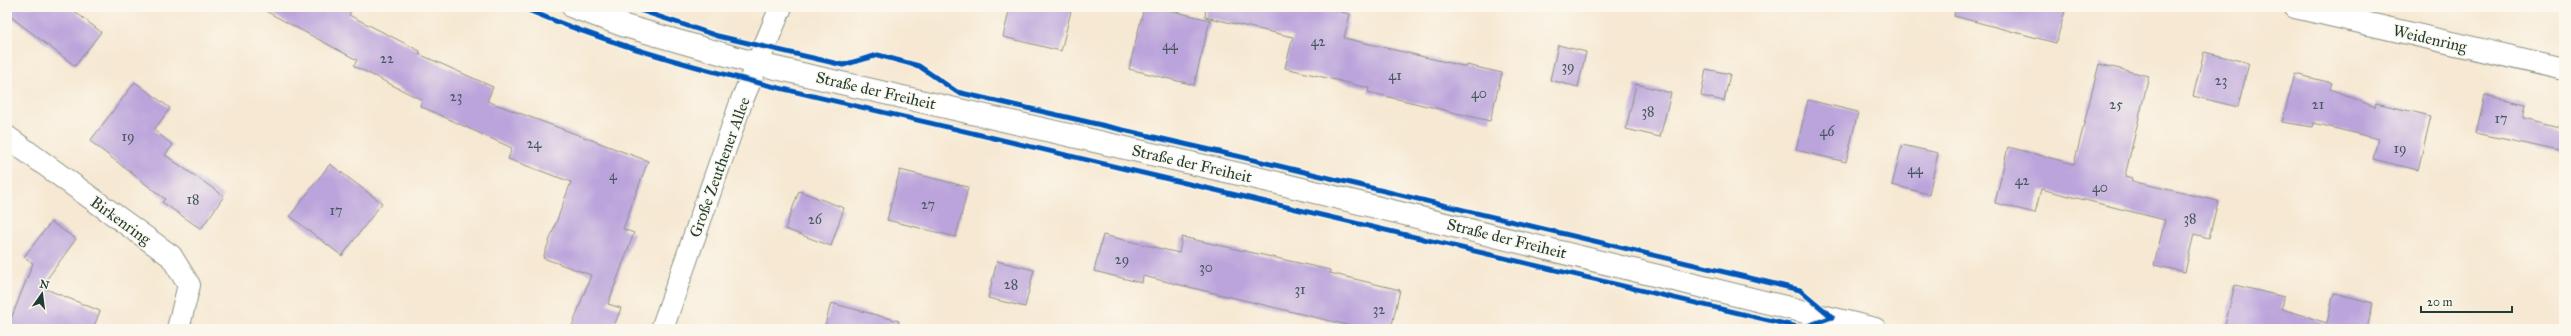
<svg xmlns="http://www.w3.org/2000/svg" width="2571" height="336" font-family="'IM FELL Great Primer',serif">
	<rect width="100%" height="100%" fill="#fbf7ec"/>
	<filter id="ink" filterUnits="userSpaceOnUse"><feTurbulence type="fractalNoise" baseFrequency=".025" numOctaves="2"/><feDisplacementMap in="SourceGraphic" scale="8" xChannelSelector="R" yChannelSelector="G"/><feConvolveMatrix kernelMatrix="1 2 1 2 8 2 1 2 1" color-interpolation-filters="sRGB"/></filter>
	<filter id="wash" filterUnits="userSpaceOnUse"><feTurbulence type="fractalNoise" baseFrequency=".012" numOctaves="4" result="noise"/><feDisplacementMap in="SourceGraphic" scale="16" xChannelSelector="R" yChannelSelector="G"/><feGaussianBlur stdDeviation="0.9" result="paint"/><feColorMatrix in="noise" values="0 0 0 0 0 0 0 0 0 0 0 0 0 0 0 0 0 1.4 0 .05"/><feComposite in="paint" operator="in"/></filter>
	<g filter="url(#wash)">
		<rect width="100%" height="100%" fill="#f6e8d2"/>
		<g id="blocks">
			<g fill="#bba4db">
				<path d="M7,7H69L101,32L75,66L7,14Z"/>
				<path d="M258,7H353L349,15L420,51L419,54L493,87L487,101L648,161L623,229L634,233L608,304L621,308L613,329H571L591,275L543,258L571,182L508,159L512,148L420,106L422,100L354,66L357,60Z"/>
				<path d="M1010,7H1072L1061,51L1003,37Z"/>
				<path d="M1144,7H1155L1210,20L1194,85L1129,69Z"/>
				<path d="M1206,7H1321L1350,14L1344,38L1467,67V65L1502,73L1490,121L1368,92L1369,88L1285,68L1293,37L1205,17Z"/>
				<path d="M1955,7H2066L2056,43L1954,16Z"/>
				<path d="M1558,45L1586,52L1578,87L1550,80Z"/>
				<path d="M2204,52L2249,63L2238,107L2193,96Z"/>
				<path d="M2099,64L2149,76L2125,176L2132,178L2131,181L2218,201L2209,238L2194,234L2185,272L2154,265L2165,220L2041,189L2035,213L1995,203L2008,147L2074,164Z"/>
				<path d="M1706,69L1730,74L1724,101L1701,96Z"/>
				<path d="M2295,74L2332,83L2330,89L2375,107L2376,103L2431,116L2418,170L2373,159L2378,139L2314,123L2313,127L2282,122Z"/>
				<path d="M135,82L170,108L154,130L173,145L165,155L224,196L201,229L162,202L165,199L90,141Z"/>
				<path d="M1636,84L1671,93L1660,137L1626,129Z"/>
				<path d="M2485,95L2526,104L2523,118L2564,128V152L2476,133Z"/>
				<path d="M1808,100L1858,112L1846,162L1796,150Z"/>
				<path d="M1902,145L1938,153L1929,194L1892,185Z"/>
				<path d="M330,164L382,203L342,256L290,216Z"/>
				<path d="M900,170L968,187L956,237L887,220Z"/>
				<path d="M799,191L844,208L831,246L785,229Z"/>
				<path d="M51,222L76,239L41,287L100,311L93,329H7L33,263L24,257Z"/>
				<path d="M1103,235L1179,253L1182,237L1330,270V273L1400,290L1391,329H1364L1143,276L1142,283L1094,271Z"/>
				<path d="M997,261L1034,270L1025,307L988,298Z"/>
				<path d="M2235,285L2284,297L2282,309L2327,323L2334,293L2373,303L2367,329H2224Z"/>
				<path d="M831,303L899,321L897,329H824Z"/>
			</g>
		</g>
	</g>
	<g filter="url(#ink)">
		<use href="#blocks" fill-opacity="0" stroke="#8a9283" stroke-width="1"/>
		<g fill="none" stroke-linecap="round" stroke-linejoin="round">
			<g stroke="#8a9283" stroke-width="24">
				<g id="street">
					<path d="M2295,7L2564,69"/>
					<path d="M7,137L171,256L189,285L178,329"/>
					<path d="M662,329L742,100L781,7"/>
				</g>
			</g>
			<g stroke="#8a9283" stroke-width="24">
				<path id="secondary" d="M573,7L625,26L758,64L1265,180L1875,329"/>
			</g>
			<use href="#street" stroke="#fff" stroke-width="22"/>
			<use href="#secondary" stroke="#fff" stroke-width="22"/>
			<g stroke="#fbf7ec" stroke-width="8">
				<g id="cycleway">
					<path d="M521,7C665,69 829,98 981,135C1254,201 1528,264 1802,328L1832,317"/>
					<path d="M630,7L718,36L843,65L878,55L919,66L957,92L1237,156L1800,290L1832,317"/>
				</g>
			</g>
			<use href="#cycleway" stroke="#0057b8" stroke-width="5"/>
		</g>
	</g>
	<g text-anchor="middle" stroke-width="3" stroke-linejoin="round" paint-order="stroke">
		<g font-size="14" fill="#46575e">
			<text x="1318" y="46">42</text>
			<text x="1170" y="50">44</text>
			<text x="387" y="63">22</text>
			<text x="1568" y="71">39</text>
			<text x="1395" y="80">41</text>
			<text x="2221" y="85">23</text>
			<text x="1479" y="98">40</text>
			<text x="456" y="101">23</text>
			<text x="2116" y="109">25</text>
			<text x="2318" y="109">21</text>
			<text x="1648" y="116">38</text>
			<text x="2501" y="123">17</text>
			<text x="1827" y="136">46</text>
			<text x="128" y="141">19</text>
			<text x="534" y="148">24</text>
			<text x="2400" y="153">19</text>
			<text x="1915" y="174">44</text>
			<text x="613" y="180">4</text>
			<text x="2022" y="185">42</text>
			<text x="2100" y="192">40</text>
			<text x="193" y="204">18</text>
			<text x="928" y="209">27</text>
			<text x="336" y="215">17</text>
			<text x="2190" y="223">38</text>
			<text x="815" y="224">26</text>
			<text x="1122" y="264">29</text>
			<text x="1206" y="272">30</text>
			<text x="1011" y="289">28</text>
			<text x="1300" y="294">31</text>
			<text x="1379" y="314">32</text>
		</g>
		<g font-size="16" fill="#1f3d34" stroke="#fbf7ec">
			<text transform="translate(2430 38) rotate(13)" y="6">Weidenring</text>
			<text transform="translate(876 90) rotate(13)" y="6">Straße der Freiheit</text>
			<text transform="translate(1192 163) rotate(13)" y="6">Straße der Freiheit</text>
			<text transform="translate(719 167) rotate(-70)" y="6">Große Zeuthener Allee</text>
			<text transform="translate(121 220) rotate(36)" y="6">Birkenring</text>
			<text transform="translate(1507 238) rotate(14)" y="6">Straße der Freiheit</text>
		</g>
	</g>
	<rect width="2571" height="336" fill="none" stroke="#fbf7ec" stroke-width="24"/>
	<g transform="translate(42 294) rotate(14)" stroke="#fbf7ec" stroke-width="3" paint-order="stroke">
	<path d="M0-3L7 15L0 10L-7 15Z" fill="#1f3d34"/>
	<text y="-6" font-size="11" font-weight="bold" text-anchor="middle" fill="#1f3d34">N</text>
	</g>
	<path d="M2421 306v6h91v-6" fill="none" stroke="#1f3d34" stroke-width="2"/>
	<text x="2427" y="306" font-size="12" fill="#1f3d34" stroke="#fbf7ec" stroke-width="3" paint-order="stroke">20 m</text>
</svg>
